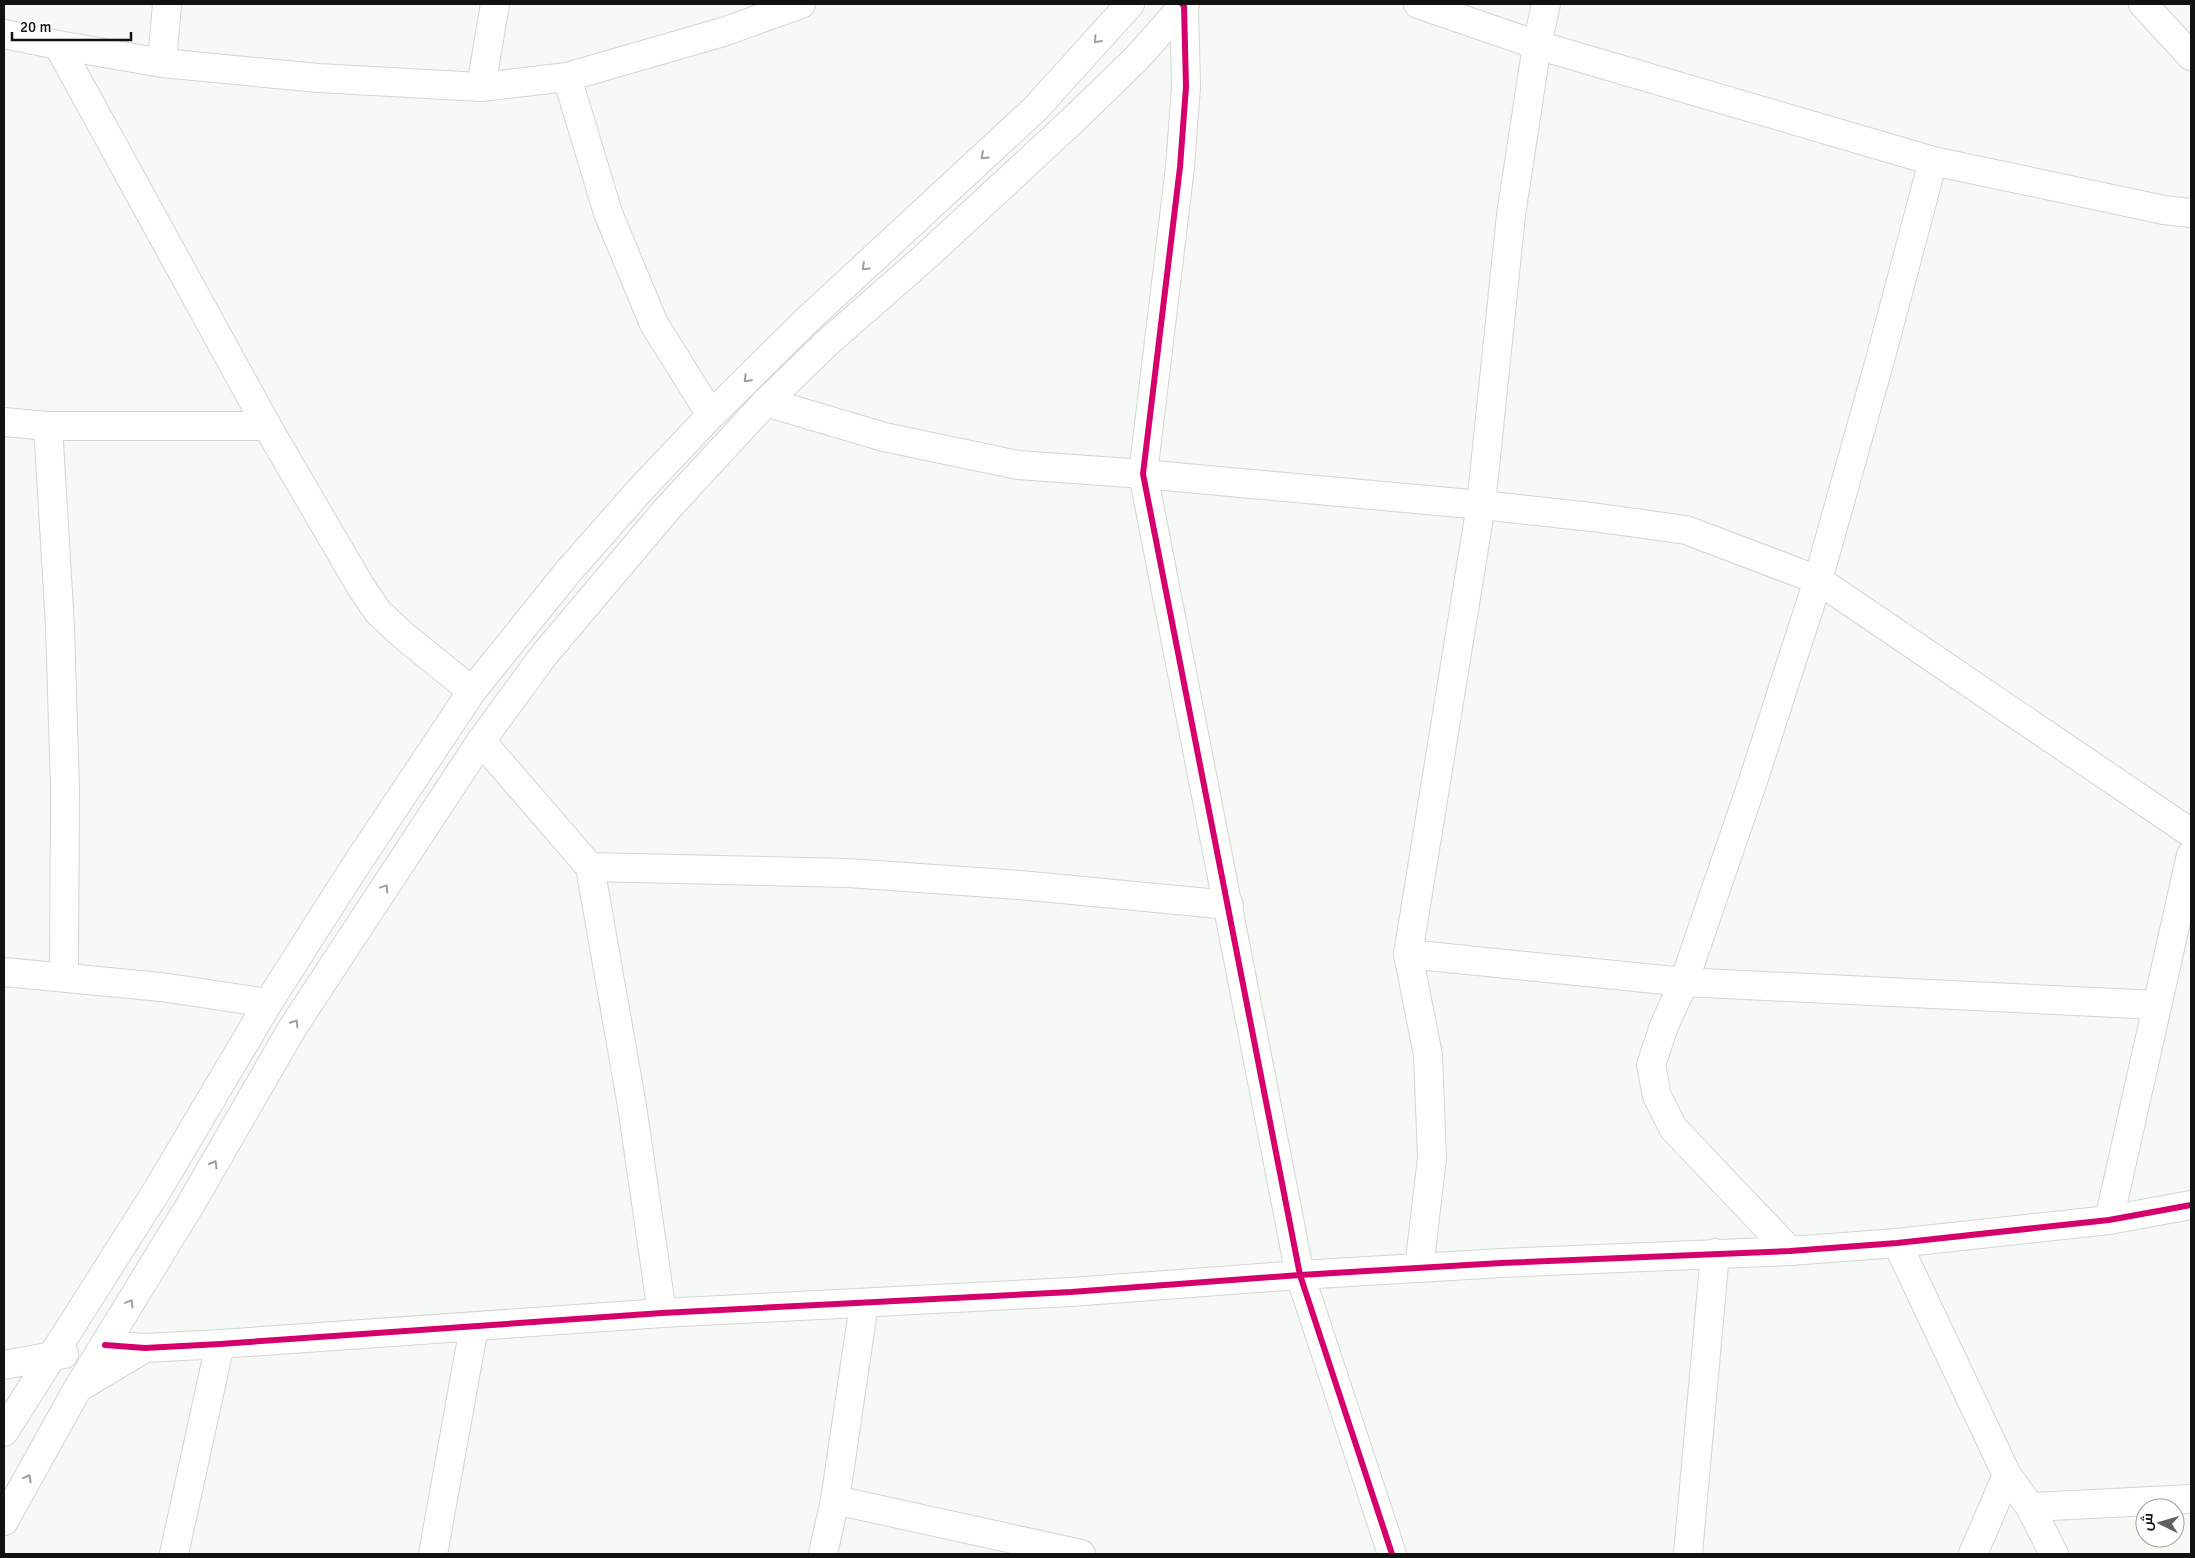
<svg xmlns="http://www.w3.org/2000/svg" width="2195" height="1558" font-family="Signika,Cairo,sans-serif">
	<rect width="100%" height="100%" fill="#f6f9f4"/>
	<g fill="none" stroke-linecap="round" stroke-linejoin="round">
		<g stroke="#d3d6d2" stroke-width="30">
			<g id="minor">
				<path d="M1182,4L1184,6L1186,87L1180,167L1143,474L1300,1275L1392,1554"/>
				<path d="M1418,4L1537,45L1933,161L2164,210L2191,213"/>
				<path d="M4,34L58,45L162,63L318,78L481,87L567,77L723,32L801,4"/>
				<path d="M58,45L267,426L361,587L378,612L405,637L472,691"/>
				<path d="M162,63L167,4"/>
				<path d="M567,77L608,213L654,324L711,415"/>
				<path d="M481,87L495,4"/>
				<path d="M766,402L884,437L1018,465L1143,474L1481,505L1592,517L1686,530L1818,580L2191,833"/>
				<path d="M4,422L48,426H267"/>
				<path d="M48,426L60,626L65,788L64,977"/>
				<path d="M481,741L590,867L632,1106L662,1313"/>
				<path d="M590,867L848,873L1020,885L1229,905"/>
				<path d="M1408,954L1684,982L2157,1005"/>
				<path d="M4,972L161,987L268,1003"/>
				<path d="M2109,1220L2191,855"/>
				<path d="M1897,1243L2007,1475L2030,1507L2054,1554"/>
				<path d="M1790,1251L1673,1128L1657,1096L1651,1065L1664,1026L1684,982L1753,781L1818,580L1880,360L1933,161"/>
				<path d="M1419,1268L1432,1158L1428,1055L1408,954L1481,505L1511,215L1537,45L1546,4"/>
				<path d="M835,1500L1081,1554"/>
				<path d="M2030,1507L2191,1499"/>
				<path d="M174,1554L220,1344"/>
				<path d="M433,1554L474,1327"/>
				<path d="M823,1554L835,1500L864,1304"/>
				<path d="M1688,1554L1715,1253"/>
				<path d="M1973,1554L2007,1475"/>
			</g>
		</g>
		<g stroke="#d3d6d2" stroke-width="30">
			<g id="tertiary">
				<path d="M2143,4L2191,56"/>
				<path d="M105,1345L145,1348L220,1344L662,1313L1071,1292L1300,1275L1501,1263L1790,1251L1897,1243L2109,1220L2191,1205"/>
				<path d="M78,1388L145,1348"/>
			</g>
		</g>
		<g stroke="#d3d6d2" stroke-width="30">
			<g id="secondary">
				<path d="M4,1365L64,1354"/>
				<path d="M4,1432L158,1189L268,1003L354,868L472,691L567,573L640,490L711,415L806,321L1035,109L1130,4"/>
				<path d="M4,1521L78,1388L192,1202L293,1027L481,741L544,655L668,508L766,402L827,343L923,259L1071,122L1136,59L1185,4"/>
			</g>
		</g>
		<use href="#minor" stroke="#fefefd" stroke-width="28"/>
		<use href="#tertiary" stroke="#fefefd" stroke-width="28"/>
		<use href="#secondary" stroke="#fefefd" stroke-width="28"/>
		<g stroke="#fff" stroke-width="9">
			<g id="cycleway">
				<path d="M1182,4L1184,6L1186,87L1180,167L1143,474L1300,1275L1392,1554"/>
				<path d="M105,1345L145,1348L220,1344L662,1313L1071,1292L1300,1275L1501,1263L1790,1251L1897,1243L2109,1220L2191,1205"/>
			</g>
		</g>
		<use href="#cycleway" stroke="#d6006c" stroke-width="6"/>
	</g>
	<defs><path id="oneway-chevron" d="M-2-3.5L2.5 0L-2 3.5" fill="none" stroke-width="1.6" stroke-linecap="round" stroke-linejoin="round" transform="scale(1.25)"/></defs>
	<g stroke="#9fa09e">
		<use href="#oneway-chevron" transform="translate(1097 40) rotate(132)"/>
		<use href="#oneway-chevron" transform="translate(984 156) rotate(137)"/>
		<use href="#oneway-chevron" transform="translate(865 267) rotate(137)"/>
		<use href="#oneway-chevron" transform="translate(747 379) rotate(135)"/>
		<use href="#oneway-chevron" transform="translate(385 888) rotate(-56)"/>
		<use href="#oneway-chevron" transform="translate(295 1023) rotate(-58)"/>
		<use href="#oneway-chevron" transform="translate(214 1164) rotate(-60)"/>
		<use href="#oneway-chevron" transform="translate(130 1303) rotate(-59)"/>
		<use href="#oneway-chevron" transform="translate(28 1478) rotate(-61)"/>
	</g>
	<rect width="2195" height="1558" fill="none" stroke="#10130f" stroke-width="10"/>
	<g transform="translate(2160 1523) rotate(275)"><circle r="24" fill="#ffffff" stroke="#9fa19f"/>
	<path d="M0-4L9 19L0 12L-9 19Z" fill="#60645f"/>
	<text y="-8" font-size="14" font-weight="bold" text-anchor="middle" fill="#10130f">ش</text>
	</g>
	<path d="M12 32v8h119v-8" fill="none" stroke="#10130f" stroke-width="2.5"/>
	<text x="20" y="32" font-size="15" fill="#10130f" stroke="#ffffff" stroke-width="4" paint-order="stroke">20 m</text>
</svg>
